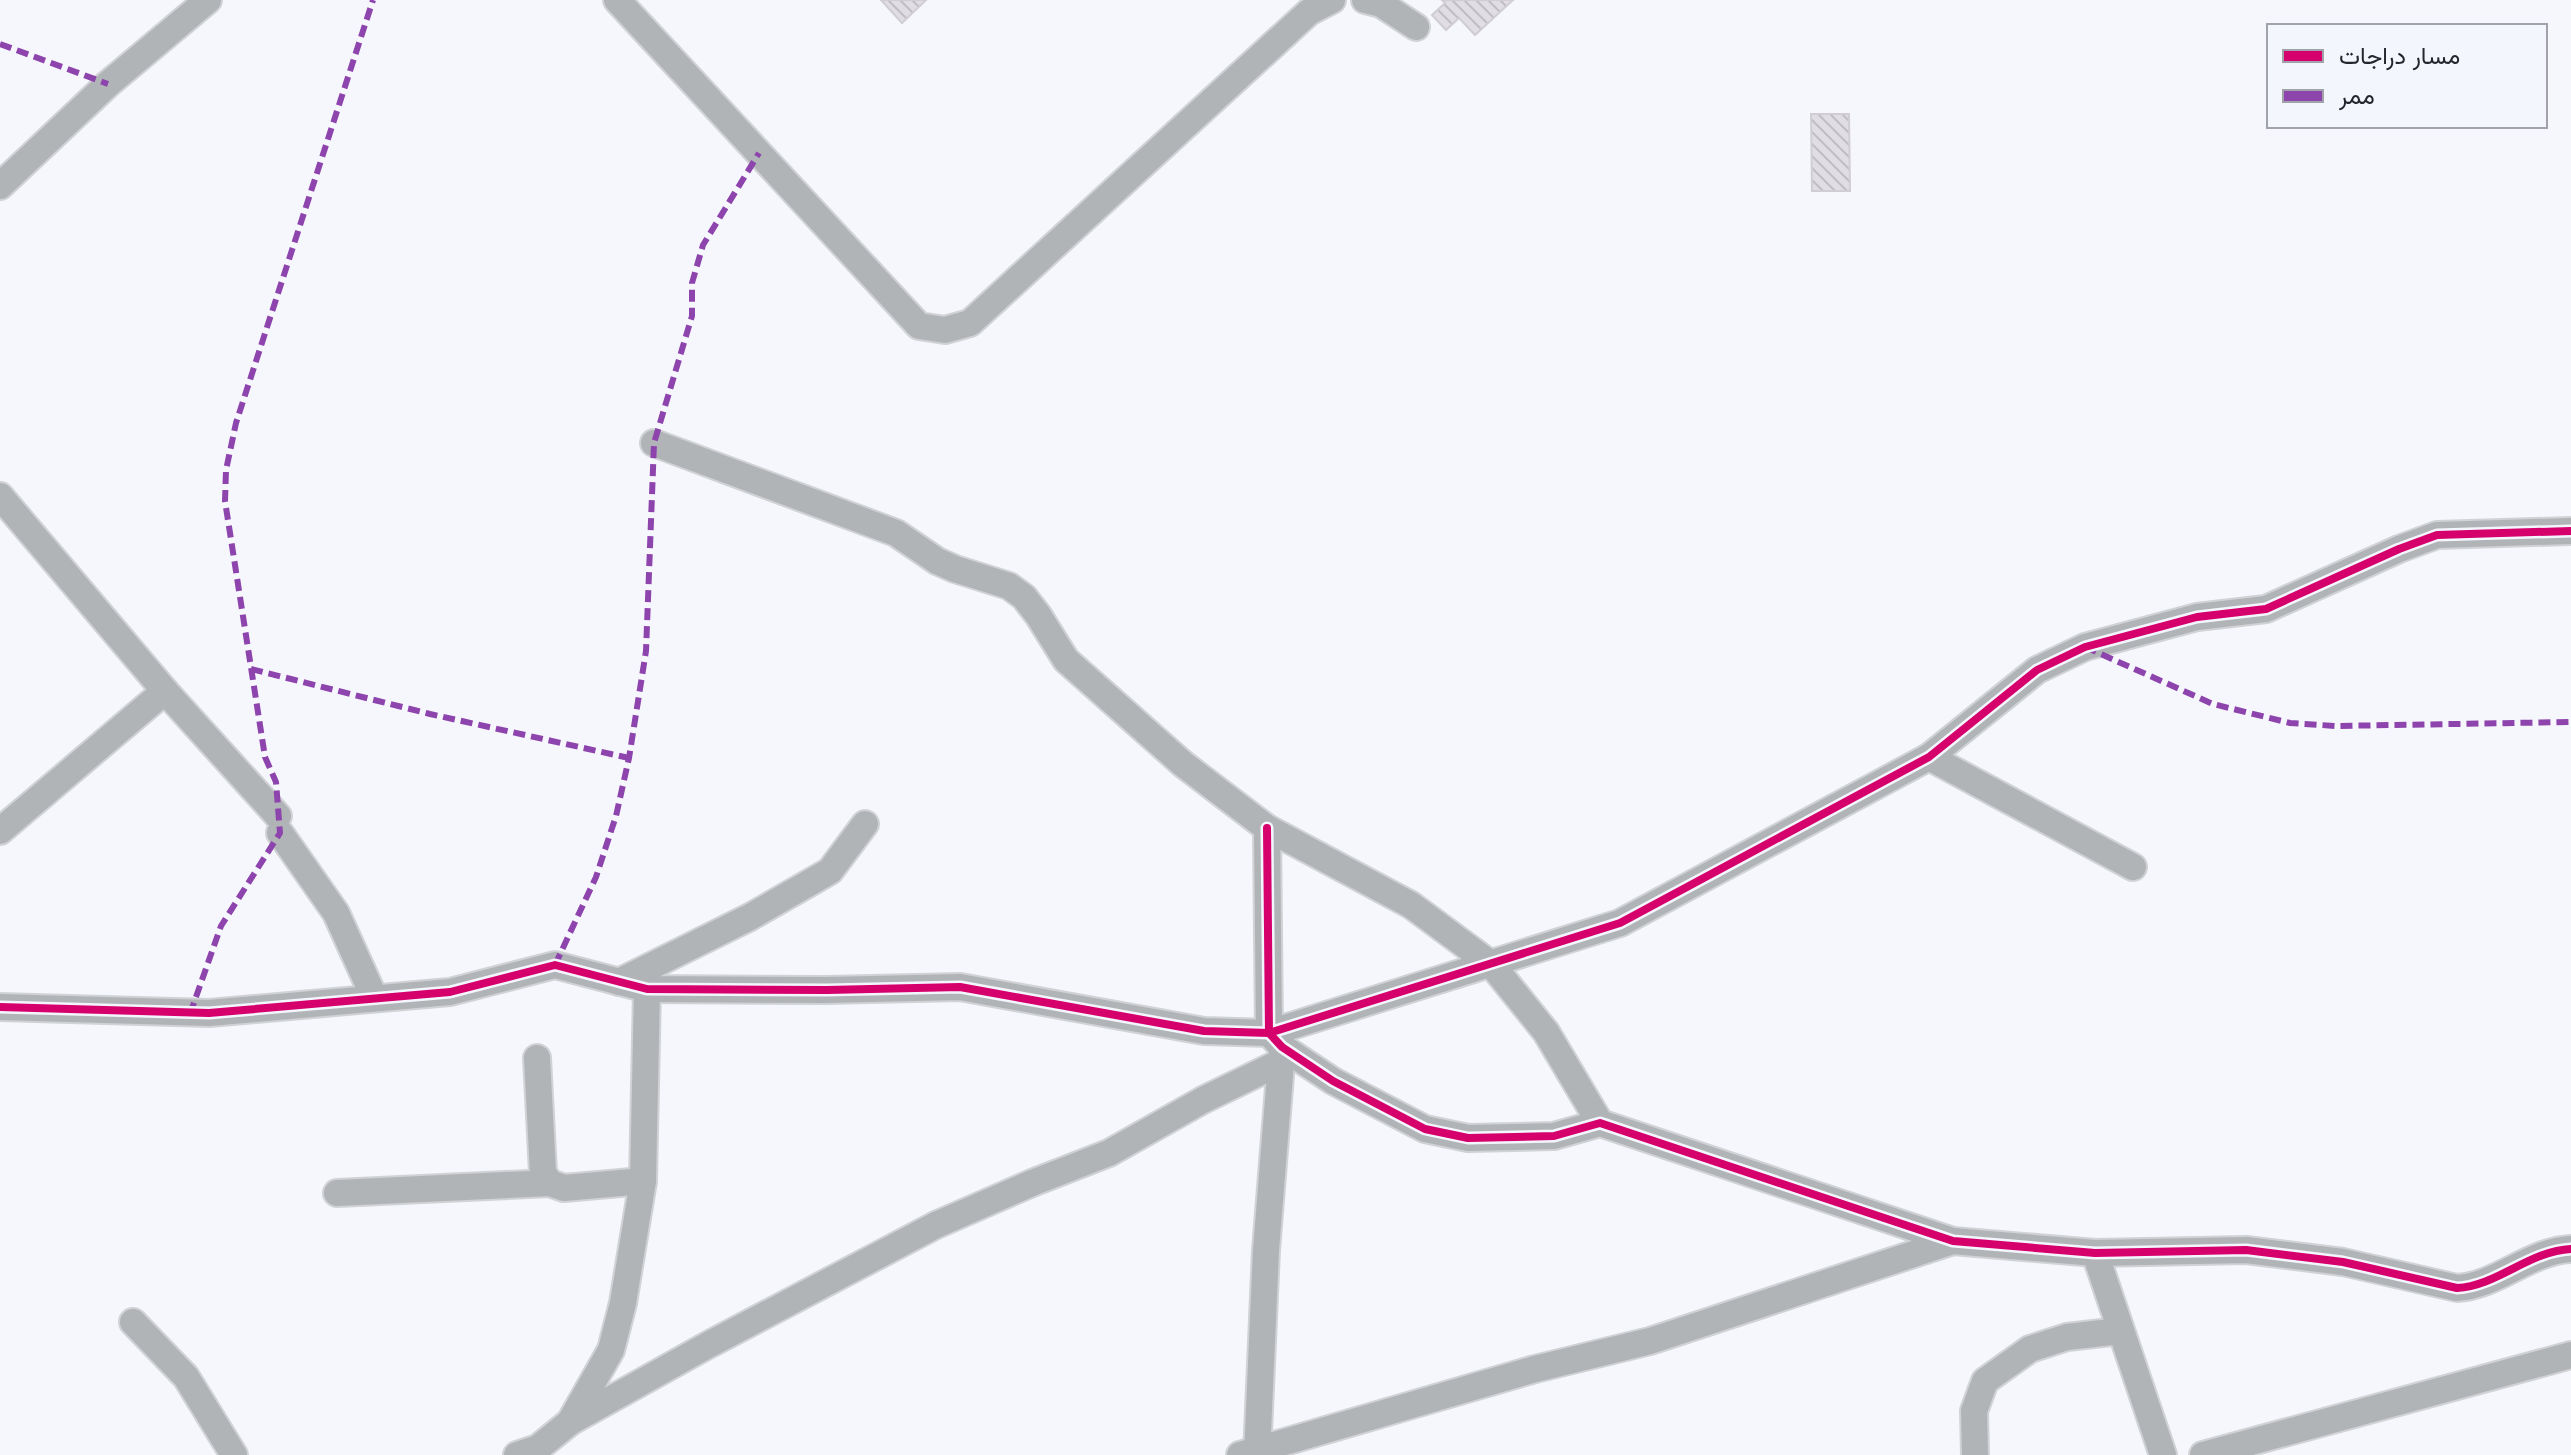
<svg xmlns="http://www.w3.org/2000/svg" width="2571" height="1455" font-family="Helvetica,Vazirmatn,sans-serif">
	<defs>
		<pattern id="building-back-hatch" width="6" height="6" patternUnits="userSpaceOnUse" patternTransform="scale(2)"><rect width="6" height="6" fill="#e0dee4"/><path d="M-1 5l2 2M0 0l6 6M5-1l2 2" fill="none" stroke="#c0bec4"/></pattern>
	</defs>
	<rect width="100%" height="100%" fill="#f6f7fc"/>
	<g fill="url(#building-back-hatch)" stroke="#d0ced4" stroke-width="2">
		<path d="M881,0H926L902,23Z"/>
		<path d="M1442,0H1513L1475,35L1459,18L1446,30L1432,15L1445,3Z"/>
		<path d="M1811,114H1849L1850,191H1812Z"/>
	</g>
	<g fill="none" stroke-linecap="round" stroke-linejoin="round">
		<g stroke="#d1d2d6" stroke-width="30">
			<g id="minor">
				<path d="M617,0L919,326L945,330L970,323L1309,12L1332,0"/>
				<path d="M1365,0L1381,4L1416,27"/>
				<path d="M0,186L108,84L208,0"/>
				<path d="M654,443L896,533L937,561L955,569L1009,586L1024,597L1038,615L1066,660L1183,764L1267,828L1411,905L1492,965L1546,1032L1600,1123"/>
				<path d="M0,496L165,691L278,816"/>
				<path d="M1929,757L2133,867"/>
				<path d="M1267,828L1269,1033L1282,1047L1333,1081L1425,1129L1468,1138L1554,1136L1600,1123L1953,1241L2095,1253L2246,1250L2343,1262L2457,1288C2497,1286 2529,1251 2571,1249"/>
				<path d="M0,831L165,691"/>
				<path d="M280,833L336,913L374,997"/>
				<path d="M619,982L750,917L830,871L865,824"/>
				<path d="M0,1007L209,1013L450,992L555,965L647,989L827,990L960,987L1204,1031L1269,1033L1620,923L1929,757L2037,670L2085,647L2197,617L2266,609L2399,549L2437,535L2571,531"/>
				<path d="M537,1058L543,1173L550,1183L564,1188L643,1181"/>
				<path d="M337,1193L550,1183"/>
				<path d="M2095,1253L2163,1455"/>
				<path d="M133,1322L186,1377L234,1455"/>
				<path d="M570,1422L611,1350L623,1303L643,1181L647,989"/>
				<path d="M517,1455L538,1448L570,1422L708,1345L936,1225L1032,1183L1109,1153L1203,1100L1281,1062"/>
				<path d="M1240,1455L1535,1369L1650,1341L1953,1241"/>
				<path d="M1257,1455L1266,1250L1282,1050"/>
				<path d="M1975,1455L1974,1411L1985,1381L2030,1349L2067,1337L2120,1331"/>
				<path d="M2203,1455L2571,1355"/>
			</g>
		</g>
		<use href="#minor" stroke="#b1b4b6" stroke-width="26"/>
		<g stroke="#8e44ad" stroke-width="6" stroke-dasharray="12 6" stroke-linecap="butt">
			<path d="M0,44L108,84"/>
			<path d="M2085,647L2213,704L2290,723L2336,726L2571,722"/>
			<path d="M251,669L430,714L629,758"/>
			<path d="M555,965L596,877L616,816L629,758L646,651L654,443L692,316V283L703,245L759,153"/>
			<path d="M190,1014L221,926L280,833L276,782L265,757L225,501L226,470L236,423L373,0"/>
		</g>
		<g stroke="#f4f6fe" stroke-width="13">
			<g id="cycleway">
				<path d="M1267,828L1269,1033L1282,1047L1333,1081L1425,1129L1468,1138L1554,1136L1600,1123L1953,1241L2095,1253L2246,1250L2343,1262L2457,1288C2497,1286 2529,1251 2571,1249"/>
				<path d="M0,1007L209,1013L450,992L555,965L647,989L827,990L960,987L1204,1031L1269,1033L1620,923L1929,757L2037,670L2085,647L2197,617L2266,609L2399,549L2437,535L2571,531"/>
			</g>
		</g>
		<use href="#cycleway" stroke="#d6006c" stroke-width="8"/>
	</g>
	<rect x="2267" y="24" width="280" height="104" fill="#f4f6fe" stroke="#a1a2aa" stroke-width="2"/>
	<rect x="2283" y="50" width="40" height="12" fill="#d6006c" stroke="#a1a2aa" stroke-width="2"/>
	<text x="2339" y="64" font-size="24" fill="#24252d">مسار دراجات</text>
	<rect x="2283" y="90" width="40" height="12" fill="#8e44ad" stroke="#a1a2aa" stroke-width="2"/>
	<text x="2339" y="104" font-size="24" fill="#24252d">ممر</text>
</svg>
